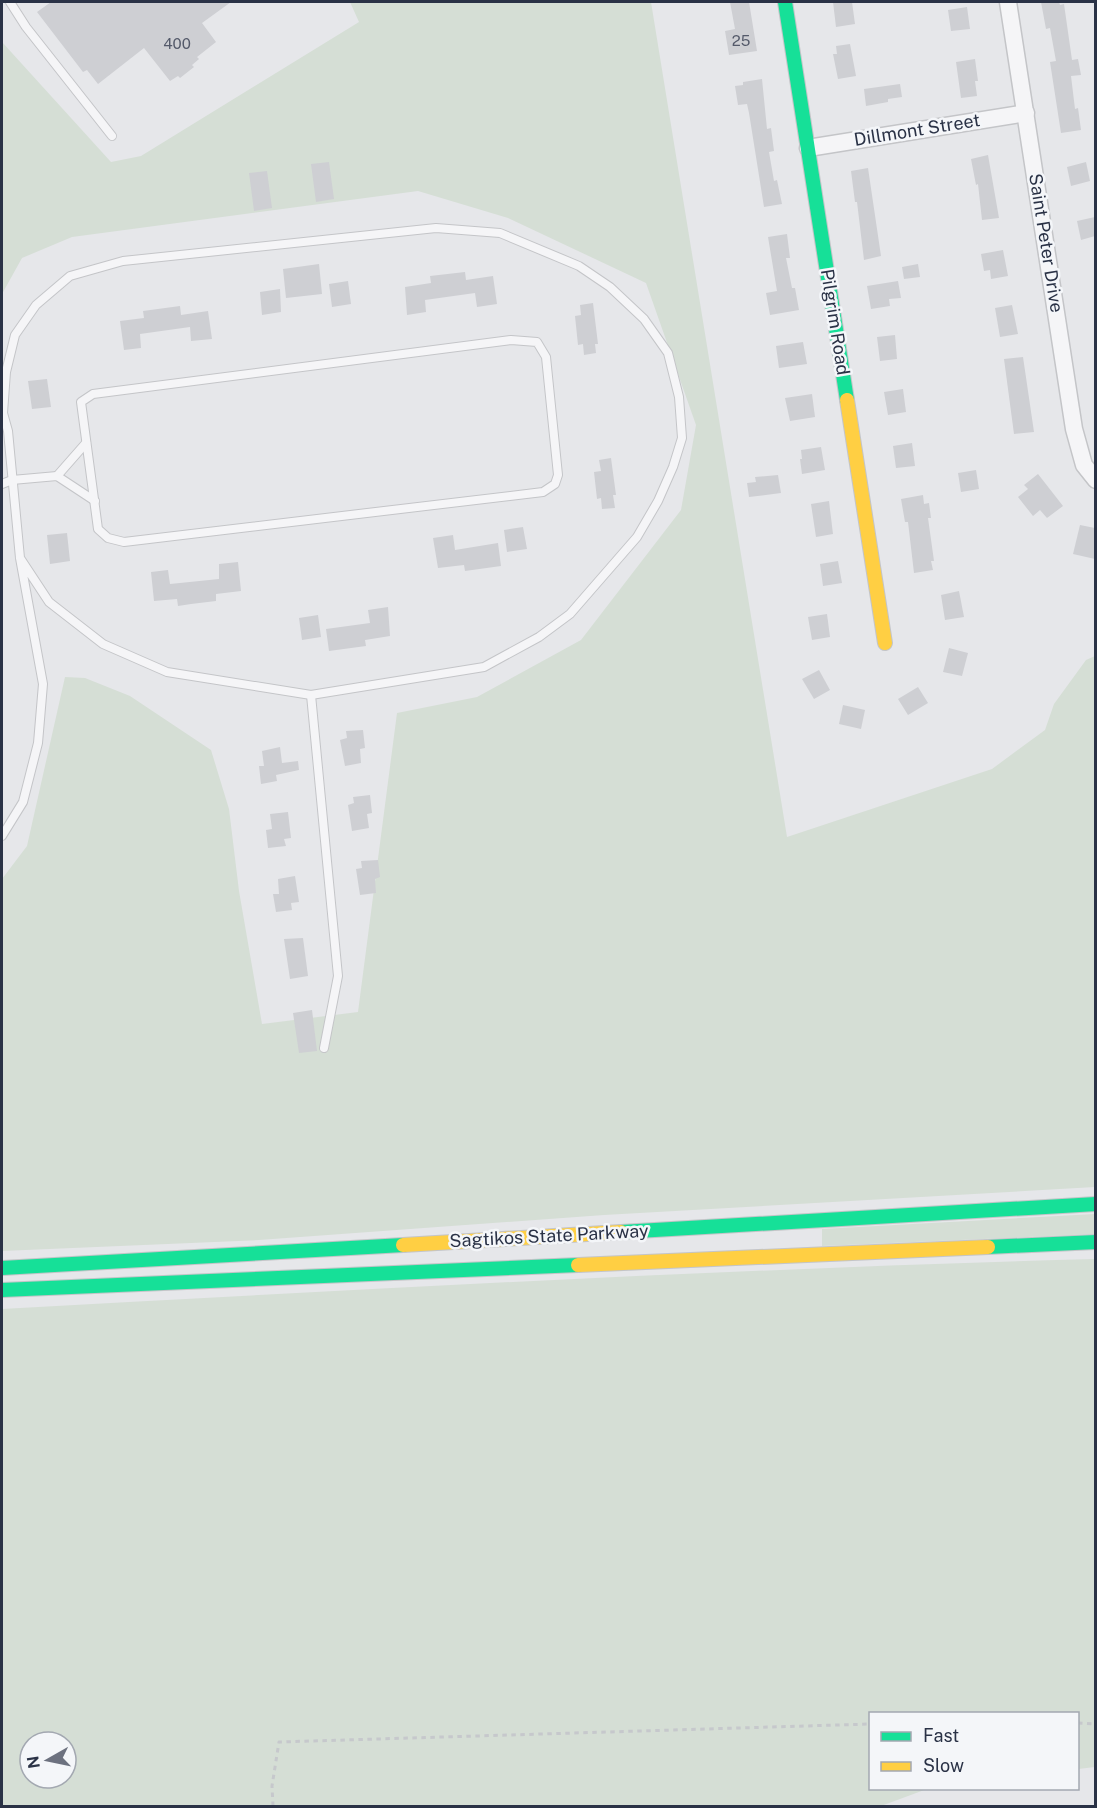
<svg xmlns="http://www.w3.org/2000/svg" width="1097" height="1808" font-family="'Public Sans',sans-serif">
	<rect width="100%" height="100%" fill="#e6e7ea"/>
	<g fill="#d5ded5" fill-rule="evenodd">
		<path d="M350,2H651L787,837L992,769L1045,730L1054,704L1086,660L1095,656V1187L604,1215L259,1240L2,1251V879L27,846L65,677L85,678L130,696L211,750L229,809L239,891L262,1024L358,1012L397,713L477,697L581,640L681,510L696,425L646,283L508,218L418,191L72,237L22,258L2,294V42L111,162L141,156L359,22Z"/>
		<path d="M1095,1214V1234L822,1246V1229Z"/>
		<path d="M1095,1259V1767L1078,1769V1714H870V1788L927,1789L881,1806H2V1309C366,1289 731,1269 1095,1259ZM30,1742H66V1778H30Z"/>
	</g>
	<g fill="#cecfd3">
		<path d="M51,2H231L202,23L216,42L197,57L199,59L192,65L194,67L180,78L178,76L170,81L144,48L98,84L87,70L83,72L37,12Z"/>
		<path d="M730,2H749L757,51L729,55L725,31L735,29Z"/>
		<path d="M833,2H852L855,24L836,27Z"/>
		<path d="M1041,2H1059L1060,5L1064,4L1072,60L1078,59L1081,75L1071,76L1075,109L1078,108L1081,130L1061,133L1050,62L1056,61L1050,28L1046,29Z"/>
		<path d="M967,7L970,29L951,31L948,10Z"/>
		<path d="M850,44L856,76L838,79L833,54H837L836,46Z"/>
		<path d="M975,59L978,81H975L977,96L961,98L956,62Z"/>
		<path d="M762,79L767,129L771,128L774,151L769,152L774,181L777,180L782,204L764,207L749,113L747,104L738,105L735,86L743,85V82Z"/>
		<path d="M900,84L902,97L888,99V102L866,106L864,89Z"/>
		<path d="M988,155L999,218L982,220L978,184L976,185L971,159Z"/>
		<path d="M329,162L334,199L316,202L311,164Z"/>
		<path d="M1086,162L1090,181L1071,186L1067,167Z"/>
		<path d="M868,168L881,256L864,260L857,202H855L851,171Z"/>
		<path d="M267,171L272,208L254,211L249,173Z"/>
		<path d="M1095,217V236L1081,240L1077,221Z"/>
		<path d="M787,234L790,258H786L792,288H795L799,310L770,315L766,293L777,291L768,237Z"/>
		<path d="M1003,250L1008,276L991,279L990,270L984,271L981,254Z"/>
		<path d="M319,264L322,294L286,298L283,269Z"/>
		<path d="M918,264L920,277L904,279L902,267Z"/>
		<path d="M465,272L466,280L493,276L497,304L477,307L475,293L425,300L426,312L407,315L405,287L431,283L430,276Z"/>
		<path d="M348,281L351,304L332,307L329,284Z"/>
		<path d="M898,281L901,298L889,299L890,306L871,309L867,286Z"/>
		<path d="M280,289L281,312L262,315L260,292Z"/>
		<path d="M593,303L598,344H595L596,353L584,355L583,344L578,345L575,316L581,315L580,305Z"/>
		<path d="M1012,305L1018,334L1000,337L995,308Z"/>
		<path d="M180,306L181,315L208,311L212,339L191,341L190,327L140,334L141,348L124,350L120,321L144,318L143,311Z"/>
		<path d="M895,335L897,359L880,361L877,337Z"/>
		<path d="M803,342L807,364L779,368L776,346Z"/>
		<path d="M1023,357L1034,432L1014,434L1004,359Z"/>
		<path d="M47,379L51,407L32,409L28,381Z"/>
		<path d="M903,389L906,412L888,415L884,392Z"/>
		<path d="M812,394L815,417L790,421L785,398Z"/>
		<path d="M912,443L915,466L896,468L893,446Z"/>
		<path d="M821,447L825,470L802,474L800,459H802L801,450Z"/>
		<path d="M611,458L616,495H613L615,508L602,509L601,498L597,499L594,472L601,471L599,460Z"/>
		<path d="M976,470L979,489L961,492L958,473Z"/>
		<path d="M1038,474L1063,506L1047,518L1040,510L1033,516L1018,497L1028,489L1024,485Z"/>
		<path d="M778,475L781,493L749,497L747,483L756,482L755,477Z"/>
		<path d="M923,495L924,504L929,503L931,518H928L934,561H931L933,570L914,573L908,522H905L901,499Z"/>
		<path d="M829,501L833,534L816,537L811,504Z"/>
		<path d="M1080,525L1095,528V559L1073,554Z"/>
		<path d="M523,527L527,549L507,552L504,530Z"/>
		<path d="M67,533L70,561L50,564L47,535Z"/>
		<path d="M453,535L455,550L498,543L501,566L465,571L464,565L438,568L433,538Z"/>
		<path d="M838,561L842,583L823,586L820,564Z"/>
		<path d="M238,562L241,591L216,594V601L191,604L178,606L177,599L154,601L151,572L168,570L170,584L219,579V564Z"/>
		<path d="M959,591L964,617L945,620L941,595Z"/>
		<path d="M388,607L390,636L365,640L366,646L329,651L326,629L370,623L368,610Z"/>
		<path d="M827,614L830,637L812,640L808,617Z"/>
		<path d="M318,615L321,637L302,640L299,618Z"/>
		<path d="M949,648L968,653L962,676L943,672Z"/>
		<path d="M819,670L830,690L814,699L802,679Z"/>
		<path d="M918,687L928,703L908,715L898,699Z"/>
		<path d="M843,705L865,710L861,729L839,724Z"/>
		<path d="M363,730L365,748L360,749L361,763L345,766L340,740L347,738L346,731Z"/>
		<path d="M280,747L282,763L298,761L299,770L276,775L277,781L261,784L259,766H264L262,751Z"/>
		<path d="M370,795L372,813L367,814L369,828L352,831L348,805L354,803L353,797Z"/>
		<path d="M288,812L291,838L284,839L286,846L268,848L266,830L272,829L270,814Z"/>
		<path d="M378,860L380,877L375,879L376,893L360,895L356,869L362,868L361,861Z"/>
		<path d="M295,876L299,902L291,903L292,910L276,912L273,894H279L278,879Z"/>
		<path d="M303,938L308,976L290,979L284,939Z"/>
		<path d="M312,1010L317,1051L299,1053L293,1013Z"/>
	</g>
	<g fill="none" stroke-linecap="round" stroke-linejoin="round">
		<g stroke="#c4c5c8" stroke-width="10">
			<g id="lane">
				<path d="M10,2L26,27L112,136"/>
				<path d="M511,340L537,342L546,357L558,475L555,484L543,492L124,542L108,538L98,529L81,402L93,394Z"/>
				<path d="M57,476L86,443"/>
				<path d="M2,484L12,480L57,476L95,501"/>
				<path d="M311,695L338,976L324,1048"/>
				<path d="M2,836L23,802L38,743L43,684L20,558L8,431L3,413L6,372L15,335L36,305L70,276L123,261L436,228L500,233L579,266L610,287L644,319L668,353L679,397L682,438L673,467L658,501L637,537L570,614L539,637L484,667L311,695L167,672L103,644L49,602L20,558"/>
			</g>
		</g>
		<g stroke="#c4c5c8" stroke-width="19">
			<g id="street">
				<path d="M1008,2L1074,429L1084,465L1096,480"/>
				<path d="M808,148L1026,113"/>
			</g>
		</g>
		<g stroke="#c4c5c8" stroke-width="16">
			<g id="fast">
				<path d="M785,2L847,400"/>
				<path d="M621,1232L1096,1204"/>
				<path d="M988,1247L1096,1242"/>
				<path d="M2,1268L403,1245"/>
				<path d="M2,1290L578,1265"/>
			</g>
		</g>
		<g stroke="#c4c5c8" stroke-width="16">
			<g id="slow">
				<path d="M847,400L885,643"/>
				<path d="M403,1245L621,1232"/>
				<path d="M578,1265L988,1247"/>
			</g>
		</g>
		<g stroke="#c6c8cc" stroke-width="3" stroke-dasharray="4.5 4.5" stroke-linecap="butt">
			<path d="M1078,1723L1096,1724"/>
			<path d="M273,1806L272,1786L279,1742L870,1724"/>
		</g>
		<use href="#lane" stroke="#f5f5f7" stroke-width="8"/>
		<use href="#street" stroke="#f5f5f7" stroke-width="16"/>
		<use href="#fast" stroke="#16e098" stroke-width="14"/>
		<use href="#slow" stroke="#ffcf43" stroke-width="14"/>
	</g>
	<g text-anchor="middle" stroke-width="5" stroke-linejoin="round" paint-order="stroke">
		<g font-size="15" fill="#545a6a">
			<text x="741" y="46">25</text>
			<text x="177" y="49">400</text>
		</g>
		<g font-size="18" fill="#2a3246" stroke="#f4f6f9">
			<text transform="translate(917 130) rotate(-9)" y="6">Dillmont Street</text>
			<text transform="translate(1046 243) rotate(81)" y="6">Saint Peter Drive</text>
			<text transform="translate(835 322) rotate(81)" y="6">Pilgrim Road</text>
			<text transform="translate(549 1236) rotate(-3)" y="6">Sagtikos State Parkway</text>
		</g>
	</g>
	<rect width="1097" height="1808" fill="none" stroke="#2a3246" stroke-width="6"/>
	<rect x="869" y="1712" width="210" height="78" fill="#f4f6f9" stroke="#a3a8b1" stroke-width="1.5"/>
	<rect x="881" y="1732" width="30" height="9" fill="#16e098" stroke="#a3a8b1" stroke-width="1.5"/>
	<text x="923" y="1742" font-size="18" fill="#2a3246">Fast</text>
	<rect x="881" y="1762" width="30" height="9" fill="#ffcf43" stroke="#a3a8b1" stroke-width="1.5"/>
	<text x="923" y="1772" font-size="18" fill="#2a3246">Slow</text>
	<g transform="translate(48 1760) rotate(261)"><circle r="28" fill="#f4f6f9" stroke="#a3a8b1" stroke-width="1.5"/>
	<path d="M0-4.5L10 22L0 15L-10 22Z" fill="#6c717f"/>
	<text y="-9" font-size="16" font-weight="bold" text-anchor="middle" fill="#2a3246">N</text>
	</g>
</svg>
